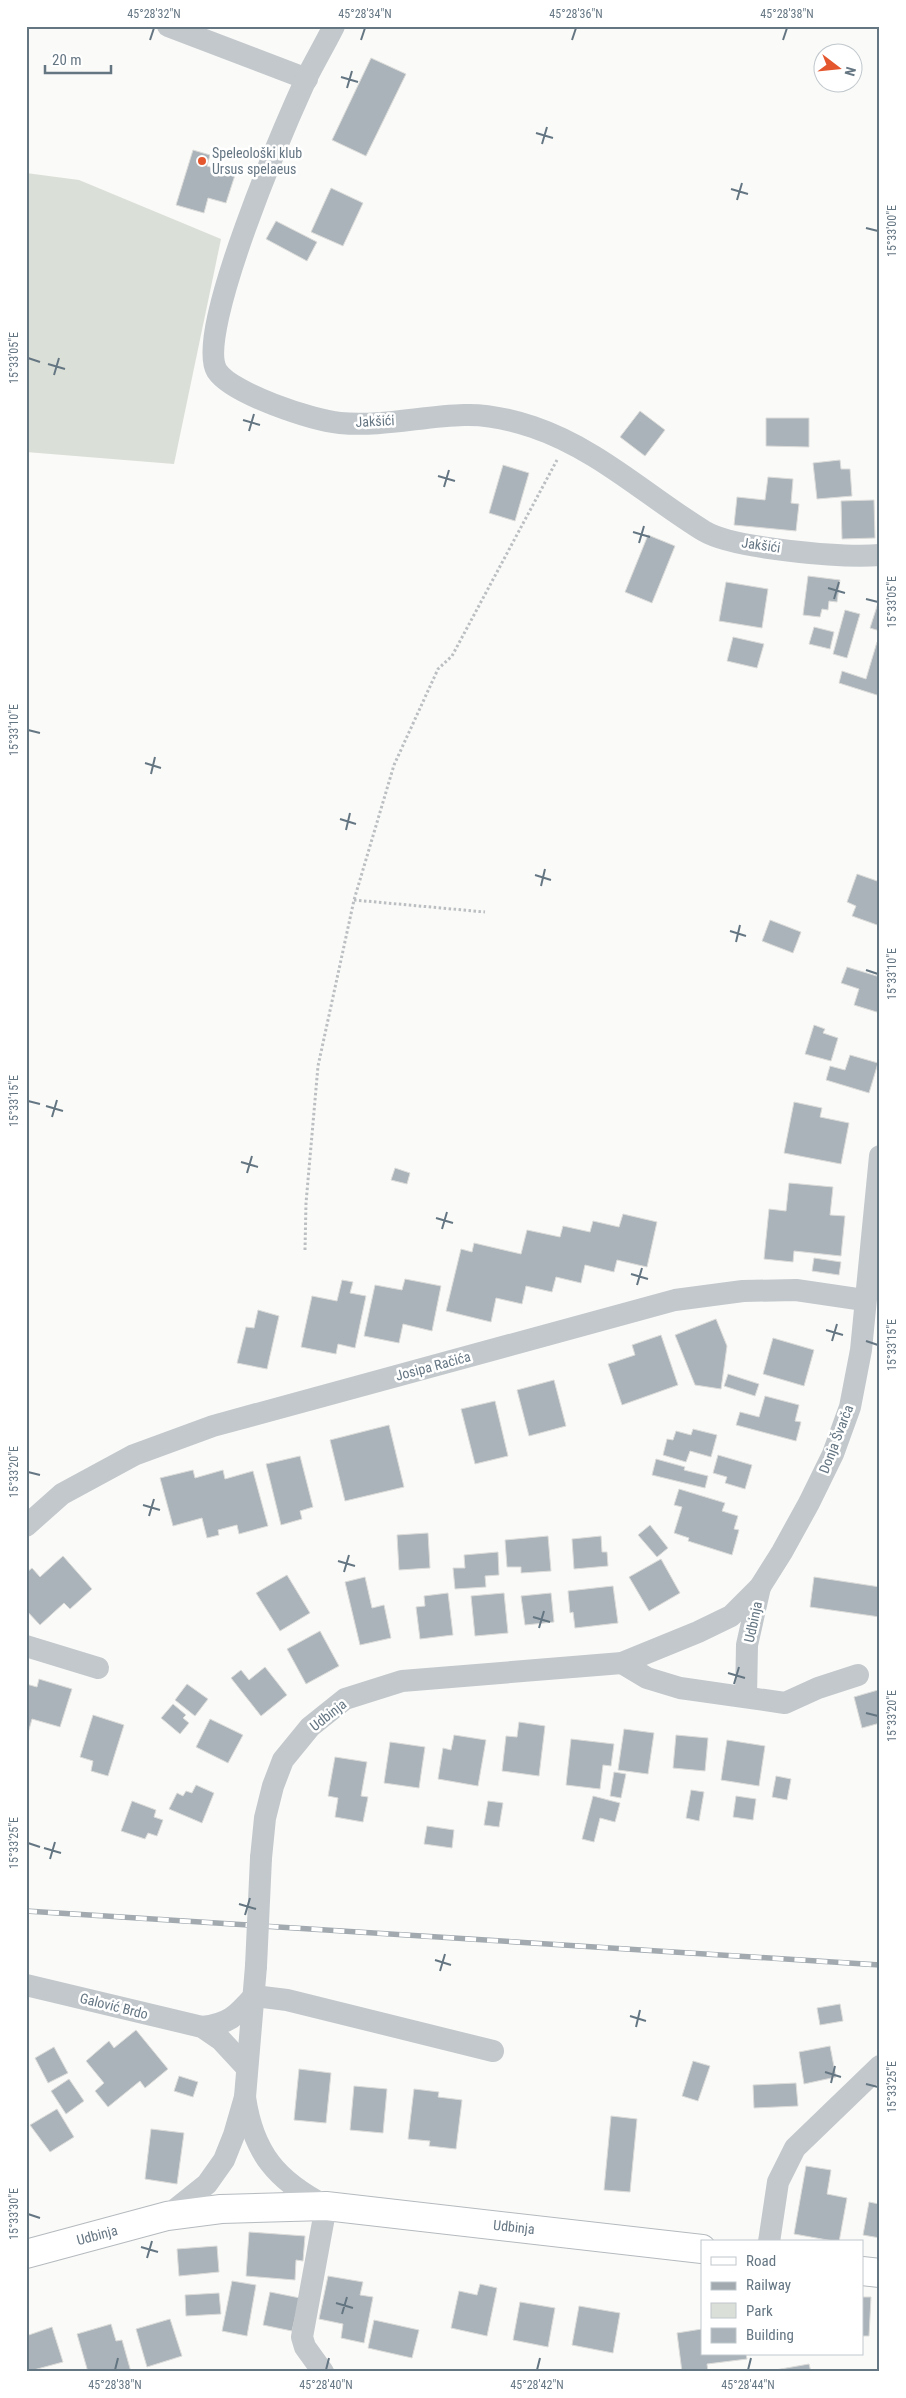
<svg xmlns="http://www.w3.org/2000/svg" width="906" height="2398" font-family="'Roboto Condensed',sans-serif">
	<rect width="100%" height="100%" fill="#fafaf8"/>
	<path fill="#dadfd7" d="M26,173L79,180L221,239L174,464L26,452Z"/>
	<g fill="#aab3b9" stroke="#dcdcda">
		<path d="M371,58L406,74L366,156L332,140Z"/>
		<path d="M193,150L210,155L207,166L235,175L226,203L208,198L204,213L176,205Z"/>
		<path d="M331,188L363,203L343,246L311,232Z"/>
		<path d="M276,221L317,242L307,261L266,239Z"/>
		<path d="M640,411L665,430L645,456L620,437Z"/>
		<path d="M766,418H809V447L766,446Z"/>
		<path d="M840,460L841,469H850L852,496L817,499L813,463Z"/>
		<path d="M503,465L529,473L515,521L489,513Z"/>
		<path d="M768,477L793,479L791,503L799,504L796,531L734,525L737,497L765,500Z"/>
		<path d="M874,500L875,538L842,539L841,501Z"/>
		<path d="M648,535L675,546L652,603L625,592Z"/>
		<path d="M808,576L840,580L837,602L829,601L828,610L822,609L820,617L803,615Z"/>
		<path d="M726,582L768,589L762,628L719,621Z"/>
		<path d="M880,597V631L870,628Z"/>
		<path d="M845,610L860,614L847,658L833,654Z"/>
		<path d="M814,627L834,632L830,649L809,644Z"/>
		<path d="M733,637L764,644L757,668L727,661Z"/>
		<path d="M877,642H880V696L839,683L842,671L866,679Z"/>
		<path d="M857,874L880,882V926L852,916L856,906L847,902Z"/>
		<path d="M770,920L801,932L793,953L762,941Z"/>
		<path d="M847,967L880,977V1013L854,1005L859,989L841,983Z"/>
		<path d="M814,1025L825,1029L823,1033L838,1038L831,1061L805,1054Z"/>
		<path d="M850,1055L878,1063L869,1093L826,1080L830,1066L845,1070Z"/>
		<path d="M794,1102L822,1108L820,1117L849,1123L841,1164L784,1153Z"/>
		<path d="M395,1168L410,1173L407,1184L391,1180Z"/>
		<path d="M789,1183L833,1187L830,1215L845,1216L841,1256L794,1251L793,1262L764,1259L769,1209L786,1211Z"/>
		<path d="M623,1214L657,1222L647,1267L617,1260L614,1272L585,1265L581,1283L556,1277L552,1292L526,1286L522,1304L496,1298L491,1322L446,1311L461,1249L472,1252L474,1243L521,1254L527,1230L560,1237L563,1226L590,1232L593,1221L619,1227Z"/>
		<path d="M814,1258L841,1262L839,1275L812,1271Z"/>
		<path d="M405,1279L441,1286L432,1331L403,1324L399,1343L364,1336L375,1285L402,1290Z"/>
		<path d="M342,1280L353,1282L350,1293L366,1296L355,1348L338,1344L336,1354L301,1347L312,1296L337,1301Z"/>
		<path d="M258,1310L279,1316L267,1369L237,1363L246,1327L254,1328Z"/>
		<path d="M716,1319L727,1346L721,1389L695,1385L675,1335Z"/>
		<path d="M661,1335L678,1385L622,1405L608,1364L635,1355L632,1345Z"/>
		<path d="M773,1338L814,1350L804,1386L763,1374Z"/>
		<path d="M728,1374L759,1384L755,1396L724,1386Z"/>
		<path d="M554,1380L566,1426L529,1436L517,1390Z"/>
		<path d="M765,1396L799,1405L795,1421L801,1422L796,1441L736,1425L740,1412L759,1417Z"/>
		<path d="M495,1401L508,1456L475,1464L461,1409Z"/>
		<path d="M389,1425L404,1487L345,1501L330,1440Z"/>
		<path d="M693,1429L717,1435L711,1457L690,1451L686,1462L663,1455L667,1439L673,1440L676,1431L691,1435Z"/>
		<path d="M718,1455L752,1465L745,1489L725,1483L727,1477L713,1473Z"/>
		<path d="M300,1456L313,1507L300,1511L302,1519L281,1525L266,1464Z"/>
		<path d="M656,1459L685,1467L684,1470L708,1476L705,1488L652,1475Z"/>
		<path d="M193,1470L195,1478L223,1470L225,1479L253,1471L268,1526L239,1534L237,1525L218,1530L219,1535L207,1538L202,1518L173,1526L160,1478Z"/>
		<path d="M679,1489L725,1503L722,1511L738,1516L734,1529L739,1530L732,1555L688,1541L689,1538L674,1533L682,1507L674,1505Z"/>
		<path d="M650,1525L668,1548L657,1557L638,1535Z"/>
		<path d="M428,1533L430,1568L399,1570L397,1535Z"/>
		<path d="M548,1536L551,1571L521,1573V1567H507L505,1540Z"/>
		<path d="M601,1536L602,1552H607L608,1566L574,1569L572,1539Z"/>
		<path d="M498,1552L499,1575L485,1576L486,1587L455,1589L453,1568H465L464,1555Z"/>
		<path d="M63,1556L92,1589L70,1609L64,1603L40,1625L26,1610V1573L32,1568L40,1577Z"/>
		<path d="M661,1559L680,1593L649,1611L629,1577Z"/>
		<path d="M287,1575L310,1613L280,1631L256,1593Z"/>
		<path d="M365,1577L372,1608L384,1605L391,1638L360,1645L345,1582Z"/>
		<path d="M814,1577L880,1587V1617L810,1607Z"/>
		<path d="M613,1586L618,1623L575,1628L573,1612L570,1613L568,1591Z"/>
		<path d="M448,1593L453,1635L420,1639L416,1607L425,1606L424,1596Z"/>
		<path d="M504,1593L508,1633L475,1636L471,1596Z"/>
		<path d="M551,1593L554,1622L525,1625L521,1596Z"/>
		<path d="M320,1631L339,1666L306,1684L287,1649Z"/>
		<path d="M265,1667L287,1695L261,1716L231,1678L241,1670L249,1680Z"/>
		<path d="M39,1679L72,1689L60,1727L32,1719L28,1733L26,1684L37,1687Z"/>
		<path d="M187,1684L208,1699L195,1716L175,1700Z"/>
		<path d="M878,1690L880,1723L862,1728L854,1697Z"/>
		<path d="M173,1704L186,1715L183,1718L189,1723L180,1734L161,1718Z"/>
		<path d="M93,1715L124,1725L108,1776L91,1771L93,1761L80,1757Z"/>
		<path d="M210,1719L243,1735L228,1763L196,1747Z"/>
		<path d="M519,1722L545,1726L539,1776L502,1771L506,1736L517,1737Z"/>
		<path d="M624,1729L654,1733L648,1774L618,1770Z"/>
		<path d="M454,1735L486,1740L478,1786L438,1779L443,1748L451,1750Z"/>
		<path d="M676,1735L708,1738L705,1771L673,1768Z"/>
		<path d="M571,1739L614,1744L611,1766L603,1765L600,1789L566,1785Z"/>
		<path d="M727,1740L765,1746L759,1786L721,1780Z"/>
		<path d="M390,1742L425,1747L419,1788L384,1783Z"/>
		<path d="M335,1757L367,1762L361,1796L368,1797L363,1822L335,1817L338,1798L328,1796Z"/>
		<path d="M614,1772L626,1774L621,1798L610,1796Z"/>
		<path d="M776,1776L791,1779L787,1800L772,1797Z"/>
		<path d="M196,1785L214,1793L202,1823L169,1809L177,1793L183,1796L186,1791L192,1793Z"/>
		<path d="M691,1790L704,1792L699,1821L686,1818Z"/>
		<path d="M593,1796L620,1803L615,1822L600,1818L594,1842L582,1839Z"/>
		<path d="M736,1796L756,1799L753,1820L733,1817Z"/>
		<path d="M132,1801L156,1810L154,1817L163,1820L157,1836L148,1833L145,1839L121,1831Z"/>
		<path d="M488,1801L503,1803L499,1827L484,1825Z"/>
		<path d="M427,1826L454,1830L452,1848L424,1844Z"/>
		<path d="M840,2004L843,2021L820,2025L817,2008Z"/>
		<path d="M136,2030L168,2069L145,2088L140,2081L108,2107L95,2091L104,2083L86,2061L109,2041L114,2048Z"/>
		<path d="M830,2046L836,2077L804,2084L799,2052Z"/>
		<path d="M54,2047L68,2073L48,2083L35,2058Z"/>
		<path d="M693,2061L710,2066L698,2101L682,2096Z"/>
		<path d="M299,2069L331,2073L326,2123L294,2120Z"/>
		<path d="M179,2076L198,2082L193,2097L174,2091Z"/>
		<path d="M69,2079L84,2101L66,2114L51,2091Z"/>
		<path d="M796,2083L798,2106L754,2108L753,2085Z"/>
		<path d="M354,2086L387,2089L383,2133L350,2130Z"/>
		<path d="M414,2089L439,2092L438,2097L462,2100L456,2149L429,2146L430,2141L408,2139Z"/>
		<path d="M57,2109L74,2137L50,2152L30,2125Z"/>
		<path d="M611,2116L637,2119L630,2192L604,2190Z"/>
		<path d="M151,2129L184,2133L177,2184L145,2179Z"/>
		<path d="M806,2166L831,2170L827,2194L847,2198L839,2242L794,2234Z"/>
		<path d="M880,2200V2238L863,2235L869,2202L879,2204Z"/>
		<path d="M249,2232L305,2236L303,2261L296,2260L295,2280L246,2276Z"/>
		<path d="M217,2246L219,2272L179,2276L177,2249Z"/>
		<path d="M328,2276L363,2282L360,2295L373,2297L364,2343L341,2338L343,2324L319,2319Z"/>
		<path d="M232,2281L256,2285L247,2336L222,2331Z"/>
		<path d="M480,2284L497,2288L487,2336L451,2328L459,2291L477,2295Z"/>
		<path d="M270,2292L300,2298L292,2331L263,2325Z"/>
		<path d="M219,2293L221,2314L186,2316L185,2295Z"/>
		<path d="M862,2297H871L869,2336H862Z"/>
		<path d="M520,2302L555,2308L548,2347L513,2340Z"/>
		<path d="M579,2306L620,2313L613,2353L572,2345Z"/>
		<path d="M170,2319L182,2356L147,2367L136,2329Z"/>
		<path d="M374,2320L419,2330L412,2358L368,2348Z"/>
		<path d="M111,2324L116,2341L122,2340L131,2372H88L77,2334Z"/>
		<path d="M52,2327L63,2362L26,2372V2336Z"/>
		<path d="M702,2329V2354H746L747,2359L707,2364L708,2372H682L677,2333Z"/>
		<path d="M809,2364L811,2372H776L775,2370Z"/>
	</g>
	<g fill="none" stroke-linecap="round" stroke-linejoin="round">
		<g stroke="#b5babe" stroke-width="30">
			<g id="major">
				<path d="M26,2254L167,2216L221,2209L326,2206L702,2249"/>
				<path d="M862,2271L880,2273"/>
			</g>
		</g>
		<g stroke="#bbbfc2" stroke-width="3" stroke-dasharray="2.5 2.5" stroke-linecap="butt">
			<path d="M354,900L485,912"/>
			<path d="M305,1250L306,1203L318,1066L354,900L394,765L438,669L452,656L557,460"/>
		</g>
		<g stroke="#c3c8cc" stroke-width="22">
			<path d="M168,26L307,79"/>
			<path d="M334,26C325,44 315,61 306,79C286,123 194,334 217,371C232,394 312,420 340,423C381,427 423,416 464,415C487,414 512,420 533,427C598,449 647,496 704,531C734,549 844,558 880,555"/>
			<path d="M26,1526L62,1494L134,1455L213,1426L675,1300L743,1291L796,1290L864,1300"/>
			<path d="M26,1646L98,1668"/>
			<path d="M622,1663L647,1678L680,1688L785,1703L818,1688L858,1675"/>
			<path d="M746,1697L747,1645L760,1587"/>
			<path d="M261,1858L265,1818L273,1786L283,1760L310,1727L345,1699L402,1681L622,1663L698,1632L731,1616L760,1587L782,1552L809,1503L833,1454L850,1407L861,1350L880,1156"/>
			<path d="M26,1985L202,2027L221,2040L247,2068"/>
			<path d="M202,2027C229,2024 236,2016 254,1996L287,2000L493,2051"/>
			<path d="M245,2097C253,2153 277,2181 326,2206L302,2337L305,2347L323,2372"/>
			<path d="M167,2216L207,2184L224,2160L234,2135L245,2097L256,1966"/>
			<path d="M769,2242L778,2182L795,2148L880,2066"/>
		</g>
		<use href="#major" stroke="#fff" stroke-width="28"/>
		<g stroke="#a2aab0" stroke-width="5.5">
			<path id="rail" d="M26,1911L880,1965"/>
		</g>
		<use href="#rail" stroke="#fff" stroke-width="4" stroke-dasharray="11" stroke-linecap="butt"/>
		<path stroke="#c3c8cc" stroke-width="22" d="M256,1966L261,1858"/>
	</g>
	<path fill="none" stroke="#657683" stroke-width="2" d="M150,40L154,28M361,40L365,28M572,40L576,28M783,40L787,28M341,77L358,82M347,88L352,71M536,133L553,138M542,144L547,127M731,189L748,194M737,200L742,183M866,228L878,231M28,358L40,362M48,364L65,369M54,375L59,358M243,420L260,425M249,431L254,414M438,476L455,481M444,487L449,470M633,532L650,537M639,543L644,526M828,588L845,593M834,599L839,582M866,599L878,602M28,730L40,733M145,763L161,768M151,774L155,757M340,819L356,824M346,830L350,813M535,875L551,880M541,886L545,869M730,931L746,936M736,942L740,925M866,970L878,974M28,1101L40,1104M46,1106L63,1111M52,1117L57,1100M241,1162L258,1167M247,1173L252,1156M436,1218L453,1223M442,1229L447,1212M631,1274L648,1279M637,1285L642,1268M826,1330L843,1335M832,1341L837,1324M866,1341L878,1345M28,1472L40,1475M143,1505L160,1510M149,1516L154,1499M338,1561L355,1566M344,1572L349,1555M533,1617L550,1622M539,1628L544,1611M728,1673L745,1678M734,1684L739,1667M866,1713L878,1716M28,1843L40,1847M44,1848L61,1853M50,1859L55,1842M239,1904L256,1909M245,1915L250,1898M435,1960L451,1965M440,1971L445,1954M630,2016L646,2021M636,2027L640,2010M825,2072L841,2077M831,2083L835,2066M866,2084L878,2087M28,2214L40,2218M141,2247L158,2252M147,2258L152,2241M336,2303L353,2308M342,2314L347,2297M115,2370L118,2358M326,2370L329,2358M537,2370L540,2358M748,2370L751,2358"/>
	<circle fill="#e4572e" stroke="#fff" stroke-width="2" cx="202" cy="161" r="5"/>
	<g text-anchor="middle" stroke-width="5" stroke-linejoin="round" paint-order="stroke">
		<g font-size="14" fill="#657683" stroke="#fff" text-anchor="start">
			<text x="212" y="158">Speleološki klub<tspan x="212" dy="16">Ursus spelaeus</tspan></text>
		</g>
		<g font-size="14" fill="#657683" stroke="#fff">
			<text transform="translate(375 421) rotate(-3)" y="5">Jakšići</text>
			<text transform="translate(761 545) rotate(8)" y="5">Jakšići</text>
			<text transform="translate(433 1366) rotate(-15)" y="5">Josipa Račića</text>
			<text transform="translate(836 1439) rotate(-69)" y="5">Donja Švarča</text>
			<text transform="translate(753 1622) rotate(-78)" y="5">Udbinja</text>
			<text transform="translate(328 1715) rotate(-38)" y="5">Udbinja</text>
			<text transform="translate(114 2006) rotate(14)" y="5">Galović Brdo</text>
			<text transform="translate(514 2227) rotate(6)" y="5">Udbinja</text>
			<text transform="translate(97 2235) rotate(-15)" y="5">Udbinja</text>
		</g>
	</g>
	<rect width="906" height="2398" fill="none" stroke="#ffffff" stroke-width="55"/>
	<rect x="701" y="2240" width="162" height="115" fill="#ffffff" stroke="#c1c8cd"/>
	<rect x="711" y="2257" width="25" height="8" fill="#ffffff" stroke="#c1c8cd"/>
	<text x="746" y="2266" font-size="15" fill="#657683">Road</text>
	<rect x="711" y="2282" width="25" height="8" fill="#a2aab0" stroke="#c1c8cd"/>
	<text x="746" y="2290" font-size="15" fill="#657683">Railway</text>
	<rect x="711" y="2303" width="25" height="15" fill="#dadfd7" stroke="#c1c8cd"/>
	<text x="746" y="2316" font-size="15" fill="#657683">Park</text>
	<rect x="711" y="2328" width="25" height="15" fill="#aab3b9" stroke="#c1c8cd"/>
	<text x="746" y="2340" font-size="15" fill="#657683">Building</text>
	<g transform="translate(838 68) rotate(106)"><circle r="24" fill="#ffffff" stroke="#c1c8cd"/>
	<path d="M0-4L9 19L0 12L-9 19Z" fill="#e4572e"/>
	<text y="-8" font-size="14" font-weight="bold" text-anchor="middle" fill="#657683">N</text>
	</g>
	<path d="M45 65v8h66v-8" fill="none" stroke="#657683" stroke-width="2.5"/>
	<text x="52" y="65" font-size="15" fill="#657683" stroke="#ffffff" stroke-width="4" paint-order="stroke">20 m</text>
	<rect x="28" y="28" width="850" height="2342" fill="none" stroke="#657683" stroke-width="2"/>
	<g font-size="12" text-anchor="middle" fill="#657683">
		<text x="154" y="18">45°28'32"N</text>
		<text x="365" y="18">45°28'34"N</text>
		<text x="576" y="18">45°28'36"N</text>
		<text x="787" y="18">45°28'38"N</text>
		<text transform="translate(892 231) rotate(-90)" y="4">15°33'00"E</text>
		<text transform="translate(14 358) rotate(-90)" y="4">15°33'05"E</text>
		<text transform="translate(892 602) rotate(-90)" y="4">15°33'05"E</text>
		<text transform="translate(14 730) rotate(-90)" y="4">15°33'10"E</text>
		<text transform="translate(892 974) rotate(-90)" y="4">15°33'10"E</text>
		<text transform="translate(14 1101) rotate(-90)" y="4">15°33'15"E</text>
		<text transform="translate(892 1345) rotate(-90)" y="4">15°33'15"E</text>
		<text transform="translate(14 1472) rotate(-90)" y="4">15°33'20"E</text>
		<text transform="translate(892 1716) rotate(-90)" y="4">15°33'20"E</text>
		<text transform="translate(14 1843) rotate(-90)" y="4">15°33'25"E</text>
		<text transform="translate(892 2087) rotate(-90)" y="4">15°33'25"E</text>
		<text transform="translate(14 2214) rotate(-90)" y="4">15°33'30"E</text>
		<text x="115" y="2389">45°28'38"N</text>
		<text x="326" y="2389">45°28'40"N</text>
		<text x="537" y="2389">45°28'42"N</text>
		<text x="748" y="2389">45°28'44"N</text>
	</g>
</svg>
